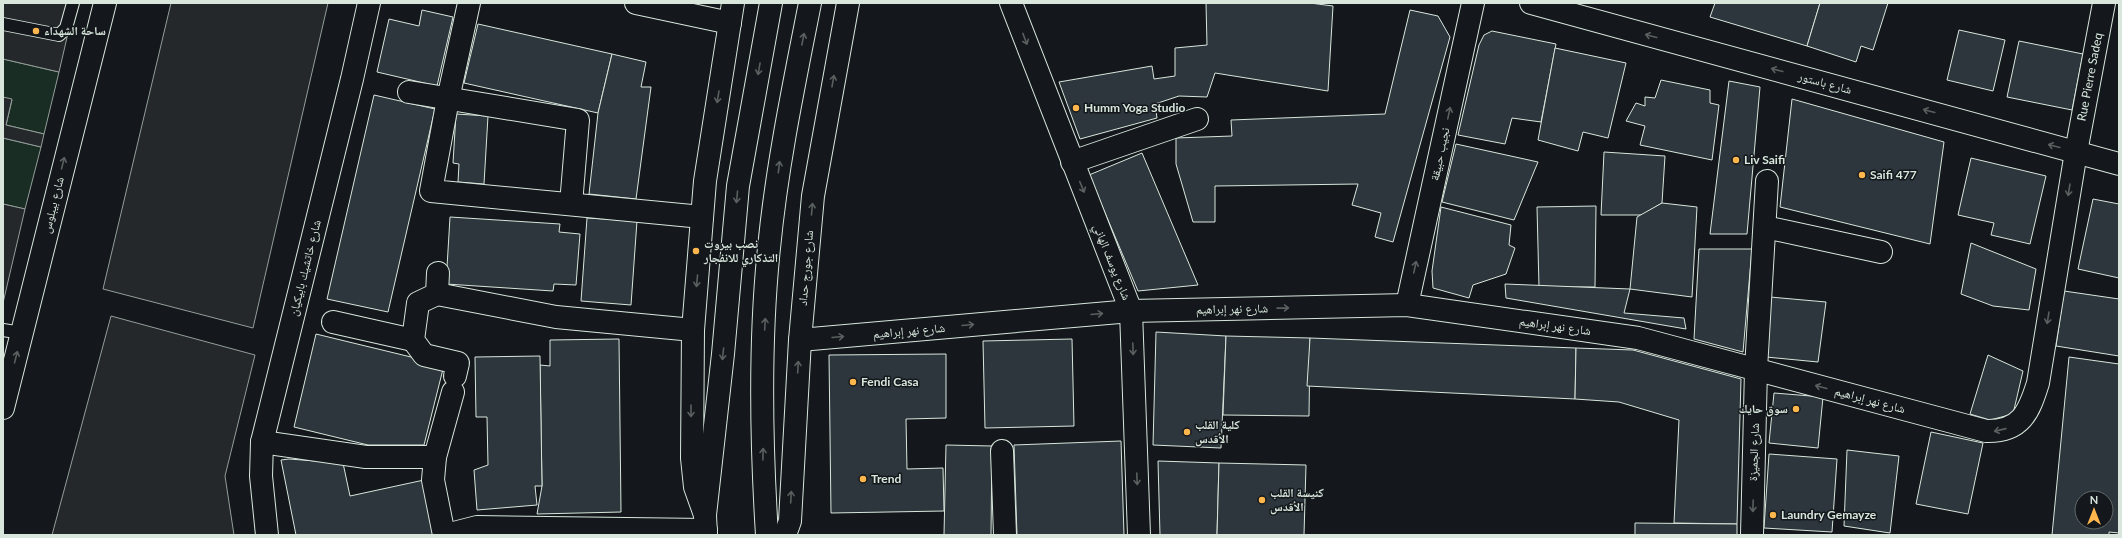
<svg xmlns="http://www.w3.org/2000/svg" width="2122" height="538" font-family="Lato,'Noto Naskh Arabic',sans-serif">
	<rect width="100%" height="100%" fill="#14181c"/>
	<g fill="#1a2d24" stroke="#939e99">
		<path d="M3,59L59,72L44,134L6,125L12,100L3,97Z"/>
		<path d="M3,138L41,147L25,209L3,204Z"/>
	</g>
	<g fill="#24282b" stroke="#939e99">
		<path d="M3,3H75L59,72L3,59Z"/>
		<path d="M171,3H328L253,328L103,289Z"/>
		<path d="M3,97L12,99L6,125L44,134L41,147L3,138Z"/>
		<path d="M3,204L25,209L3,303Z"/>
		<path d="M111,316L255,355L225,476L234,535H52Z"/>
	</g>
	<g fill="#2c363c" stroke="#d8e6dc" fill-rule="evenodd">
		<path d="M1206,3H1310L1333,6L1328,91L1215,73L1207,97L1179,96L1155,104L1157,118L1080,139L1059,82L1152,66L1154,79L1175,76V48L1207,45Z"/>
		<path d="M1715,3H1820L1807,46L1710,17Z"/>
		<path d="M1820,3H1888L1873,50L1861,46L1856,62L1807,46Z"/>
		<path d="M422,10L453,17L437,86L377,72L389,19L419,26Z"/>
		<path d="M1410,10L1438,16L1450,37L1393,242L1375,237L1381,213L1352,205L1358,184L1215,186V222H1193L1176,164V138L1232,136L1231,120L1385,114Z"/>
		<path d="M478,24L612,54L598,113L464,83Z"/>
		<path d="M1959,30L2005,40L1993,91L1947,80Z"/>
		<path d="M1492,31L1556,44L1541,122L1512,118L1505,144L1458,135L1479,45L1484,35Z"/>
		<path d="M2019,41L2083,54L2072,110L2007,97Z"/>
		<path d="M1555,48L1626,63L1608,138L1583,132L1578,151L1538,140Z"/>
		<path d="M612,54L646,62L641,87H651L636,199L589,194L598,113Z"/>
		<path d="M1661,80L1710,90V103L1719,105L1712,160L1640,145L1645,126L1626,121L1636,103L1645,106V97L1655,98Z"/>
		<path d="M1729,81L1760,87L1747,234H1710Z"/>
		<path d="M374,95L435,109L388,312L327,299Z"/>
		<path d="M1792,99L1944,142L1930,244L1780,207Z"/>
		<path d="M456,114L488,116L484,184L458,182L459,164L453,163Z"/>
		<path d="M1456,144L1538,162L1514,220L1442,202Z"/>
		<path d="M1604,152L1665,156L1662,203L1642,215H1601Z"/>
		<path d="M1142,153L1198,285L1138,291L1089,175Z"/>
		<path d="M1971,158L2046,176L2030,244L1991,235L1994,223L1958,215Z"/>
		<path d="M2093,199L2119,204V278L2078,269Z"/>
		<path d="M1662,203L1697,207L1692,297L1630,289L1637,217Z"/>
		<path d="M1596,206L1595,287H1539L1537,207Z"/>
		<path d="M1441,207L1511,225L1509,245L1515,248L1506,274L1473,285L1469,298L1433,288L1432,271Z"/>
		<path d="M450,217L560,224L559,232L580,234L576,285L554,284L553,291L446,284Z"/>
		<path d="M587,218L637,221L631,305L581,301Z"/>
		<path d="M1971,243L2036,269L2029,310L1993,306L1961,294Z"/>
		<path d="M1699,249H1752L1743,352L1694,339Z"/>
		<path d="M1505,284L1630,289L1624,313L1684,318L1686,329L1506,298Z"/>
		<path d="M2064,291L2119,299V356L2056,346Z"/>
		<path d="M1770,297L1826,302L1818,362L1766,357Z"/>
		<path d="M1156,332L1226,336L1221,448L1153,445Z"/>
		<path d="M316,334L444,365L424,445H368L294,427Z"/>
		<path d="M1226,336L1310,338L1309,416L1223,415Z"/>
		<path d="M1310,338L1576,348L1575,399L1307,386Z"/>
		<path d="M619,339L621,512L537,514L542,486L540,365L550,366V340Z"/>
		<path d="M1072,339L1074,426L985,428L983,341Z"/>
		<path d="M1576,348L1633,350L1741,379L1737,524L1674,523L1679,420L1619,402L1575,399Z"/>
		<path d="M946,354V418L906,419L907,469L943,468L944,511L831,513L829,355Z"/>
		<path d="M1988,355L2023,371L2013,414L1990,420L1970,414Z"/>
		<path d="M540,356L542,486H535L537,505L477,510L474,470L488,465L487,417H476L475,357Z"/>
		<path d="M2069,357L2119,364V533L2109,532V535H2052ZM2082,498H2106V522H2082Z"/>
		<path d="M1774,393L1823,397L1818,448L1769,443Z"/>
		<path d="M1931,432L1983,443L1968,514L1916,504Z"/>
		<path d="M1121,441L1124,535H1017L1014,445Z"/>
		<path d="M946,445L992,446L991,535H944Z"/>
		<path d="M1847,450L1899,456L1890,533L1844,526Z"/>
		<path d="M1769,454L1837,459L1832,532L1764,528Z"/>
		<path d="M289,459L343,463L350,496L424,480L436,535H296L281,460Z"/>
		<path d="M1158,461L1219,463L1217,535H1160Z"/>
		<path d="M1219,463L1306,465L1304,535H1217Z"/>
		<path d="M1635,523L1737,524V535H1635Z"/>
	</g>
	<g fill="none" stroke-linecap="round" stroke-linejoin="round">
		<g stroke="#d8e6dc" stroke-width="14">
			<g id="lane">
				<path d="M3,24L59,35L66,28L73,3"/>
				<path d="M3,330L22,333"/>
			</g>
		</g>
		<g stroke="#d8e6dc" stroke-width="24">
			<g id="street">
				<path d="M469,3L448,99L431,191L702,217"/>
				<path d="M636,3L730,23"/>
				<path d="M1011,3L1131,311L1139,535"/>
				<path d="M409,92L578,120L571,204"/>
				<path d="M1072,162L1197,119"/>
				<path d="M1765,227L1881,252"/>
				<path d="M438,273L437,294L418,303L413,340L424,355L458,363L455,376"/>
				<path d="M437,294L556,317L693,330"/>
				<path d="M1407,305L1473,3"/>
				<path d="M333,322L413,340"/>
				<path d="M800,340L1131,311L1407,305L1638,338L1986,431C2021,432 2029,412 2038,383L2076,152L2104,3"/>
				<path d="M262,442L366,457H435"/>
				<path d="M1002,451L1005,535"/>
				<path d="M267,535L261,476L262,442L352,79L369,3"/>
				<path d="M444,535L433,480L435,457L453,392"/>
				<path d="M446,535L477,527L706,530"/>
				<path d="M1752,535L1756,369L1767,181"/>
			</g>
		</g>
		<g stroke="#d8e6dc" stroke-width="24">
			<g id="secondary">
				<path d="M1531,3L2119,164"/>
				<path d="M705,515L695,487L692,458L693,330L705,181L733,3"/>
				<path d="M785,535L790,521L800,340L813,196L848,3"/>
			</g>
		</g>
		<g stroke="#d8e6dc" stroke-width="24">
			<g id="primary">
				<path d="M3,408L105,3"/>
				<path d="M706,535L705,515L723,354L738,186L771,3"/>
				<path d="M767,535C761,440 759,343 769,248C777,165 794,84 810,3"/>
			</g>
		</g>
		<use href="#lane" stroke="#14181c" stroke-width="12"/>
		<use href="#street" stroke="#14181c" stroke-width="22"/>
		<use href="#secondary" stroke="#14181c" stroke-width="22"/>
		<use href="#primary" stroke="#14181c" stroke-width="22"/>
	</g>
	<defs><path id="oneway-shaft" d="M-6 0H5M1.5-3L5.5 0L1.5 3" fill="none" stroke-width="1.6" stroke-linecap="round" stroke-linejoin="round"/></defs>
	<g stroke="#59605f">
		<use href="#oneway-shaft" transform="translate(1651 36) rotate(-165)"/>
		<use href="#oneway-shaft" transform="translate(803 39) rotate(-79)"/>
		<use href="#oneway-shaft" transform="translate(1025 39) rotate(69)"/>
		<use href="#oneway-shaft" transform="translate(759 69) rotate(100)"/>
		<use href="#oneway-shaft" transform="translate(1777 70) rotate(-165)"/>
		<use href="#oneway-shaft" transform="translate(833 81) rotate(-80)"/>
		<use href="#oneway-shaft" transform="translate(718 97) rotate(99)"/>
		<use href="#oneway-shaft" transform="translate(1929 111) rotate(-165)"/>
		<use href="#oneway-shaft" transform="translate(1449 113) rotate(-78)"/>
		<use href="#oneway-shaft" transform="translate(2054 146) rotate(-165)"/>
		<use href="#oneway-shaft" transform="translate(63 163) rotate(-76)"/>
		<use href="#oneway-shaft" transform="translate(779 167) rotate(-83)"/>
		<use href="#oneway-shaft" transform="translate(1082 187) rotate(68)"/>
		<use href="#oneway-shaft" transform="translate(2069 190) rotate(99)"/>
		<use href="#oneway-shaft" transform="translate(737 197) rotate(95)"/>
		<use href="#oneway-shaft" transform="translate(812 209) rotate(-85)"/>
		<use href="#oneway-shaft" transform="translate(1415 267) rotate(-78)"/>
		<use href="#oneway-shaft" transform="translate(697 281) rotate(95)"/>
		<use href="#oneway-shaft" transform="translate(1283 308) rotate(-1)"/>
		<use href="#oneway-shaft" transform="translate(1097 314) rotate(-5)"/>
		<use href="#oneway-shaft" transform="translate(2048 318) rotate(99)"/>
		<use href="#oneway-shaft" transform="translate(765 324) rotate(-87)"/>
		<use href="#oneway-shaft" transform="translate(968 325) rotate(-5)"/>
		<use href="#oneway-shaft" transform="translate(838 337) rotate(-5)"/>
		<use href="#oneway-shaft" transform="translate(1133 349) rotate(88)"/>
		<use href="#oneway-shaft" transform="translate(723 354) rotate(96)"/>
		<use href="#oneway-shaft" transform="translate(16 357) rotate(-76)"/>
		<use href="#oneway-shaft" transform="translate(798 367) rotate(-87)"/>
		<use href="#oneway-shaft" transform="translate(1821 387) rotate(-165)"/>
		<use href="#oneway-shaft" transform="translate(691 411) rotate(90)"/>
		<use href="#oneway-shaft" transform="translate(2000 430) rotate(167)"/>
		<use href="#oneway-shaft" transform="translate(763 454) rotate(-89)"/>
		<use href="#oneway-shaft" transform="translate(1137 479) rotate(88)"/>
		<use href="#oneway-shaft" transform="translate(791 497) rotate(-87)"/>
		<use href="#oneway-shaft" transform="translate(1753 506) rotate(92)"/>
	</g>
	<g fill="#ffb74d" stroke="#14181c" stroke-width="1.5">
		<circle cx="36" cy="31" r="4"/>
		<circle cx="1076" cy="108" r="4"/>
		<circle cx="1736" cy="160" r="4"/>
		<circle cx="1862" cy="175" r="4"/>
		<circle cx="696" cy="251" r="4"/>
		<circle cx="853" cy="382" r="4"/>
		<circle cx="1796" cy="409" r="4"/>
		<circle cx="1187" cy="432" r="4"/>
		<circle cx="863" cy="479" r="4"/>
		<circle cx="1262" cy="500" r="4"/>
		<circle cx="1773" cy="515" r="4"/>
	</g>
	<g text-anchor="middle" stroke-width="3" stroke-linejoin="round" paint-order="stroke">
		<g font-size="12" font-weight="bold" fill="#d8e6dc" stroke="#14181c" text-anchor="start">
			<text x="44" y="35">ساحة الشهداء</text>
			<text x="1084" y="112">Humm Yoga Studio</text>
			<text x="1744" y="164">Liv Saifi</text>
			<text x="1870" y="179">Saifi 477</text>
			<text x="704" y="248">نصب بيروت<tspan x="704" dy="14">التذكاري للانفجار</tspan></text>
			<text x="861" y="386">Fendi Casa</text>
			<text x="1788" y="413" text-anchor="end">سوق حايك</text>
			<text x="1195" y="429">كلية القلب<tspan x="1195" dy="14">الأقدس</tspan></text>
			<text x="871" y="483">Trend</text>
			<text x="1270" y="497">كنيسة القلب<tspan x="1270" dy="14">الأقدس</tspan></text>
			<text x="1781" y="519">Laundry Gemayze</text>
		</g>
		<g font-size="12" fill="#d8e6dc" stroke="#14181c">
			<text transform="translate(2090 77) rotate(-79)" y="4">Rue Pierre Sadeq</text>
			<text transform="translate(1825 83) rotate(15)" y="4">شارع باستور</text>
			<text transform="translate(1440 154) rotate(-78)" y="4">نجيب حبيقة</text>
			<text transform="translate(53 205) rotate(-76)" y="4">شارع بيبلوس</text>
			<text transform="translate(1112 262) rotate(68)" y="4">شارع يوسف الهاني</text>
			<text transform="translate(305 268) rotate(-76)" y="4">شارع خاتشيك بابيكيان</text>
			<text transform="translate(806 268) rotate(-85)" y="4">شارع جورج حداد</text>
			<text transform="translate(1232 309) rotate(-1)" y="4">شارع نهر إبراهيم</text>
			<text transform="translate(1555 326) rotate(8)" y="4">شارع نهر إبراهيم</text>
			<text transform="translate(909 331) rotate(-5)" y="4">شارع نهر إبراهيم</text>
			<text transform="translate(1870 400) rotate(15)" y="4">شارع نهر إبراهيم</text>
			<text transform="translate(1754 452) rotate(-88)" y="4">شارع الجميزة</text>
		</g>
	</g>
	<rect width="2122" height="538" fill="none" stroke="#d8e6dc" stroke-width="8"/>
	<g transform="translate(2094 510)"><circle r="19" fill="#14181c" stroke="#626a69"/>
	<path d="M0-3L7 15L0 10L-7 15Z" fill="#ffb74d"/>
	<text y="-6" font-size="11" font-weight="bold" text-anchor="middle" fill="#d8e6dc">N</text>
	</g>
</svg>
